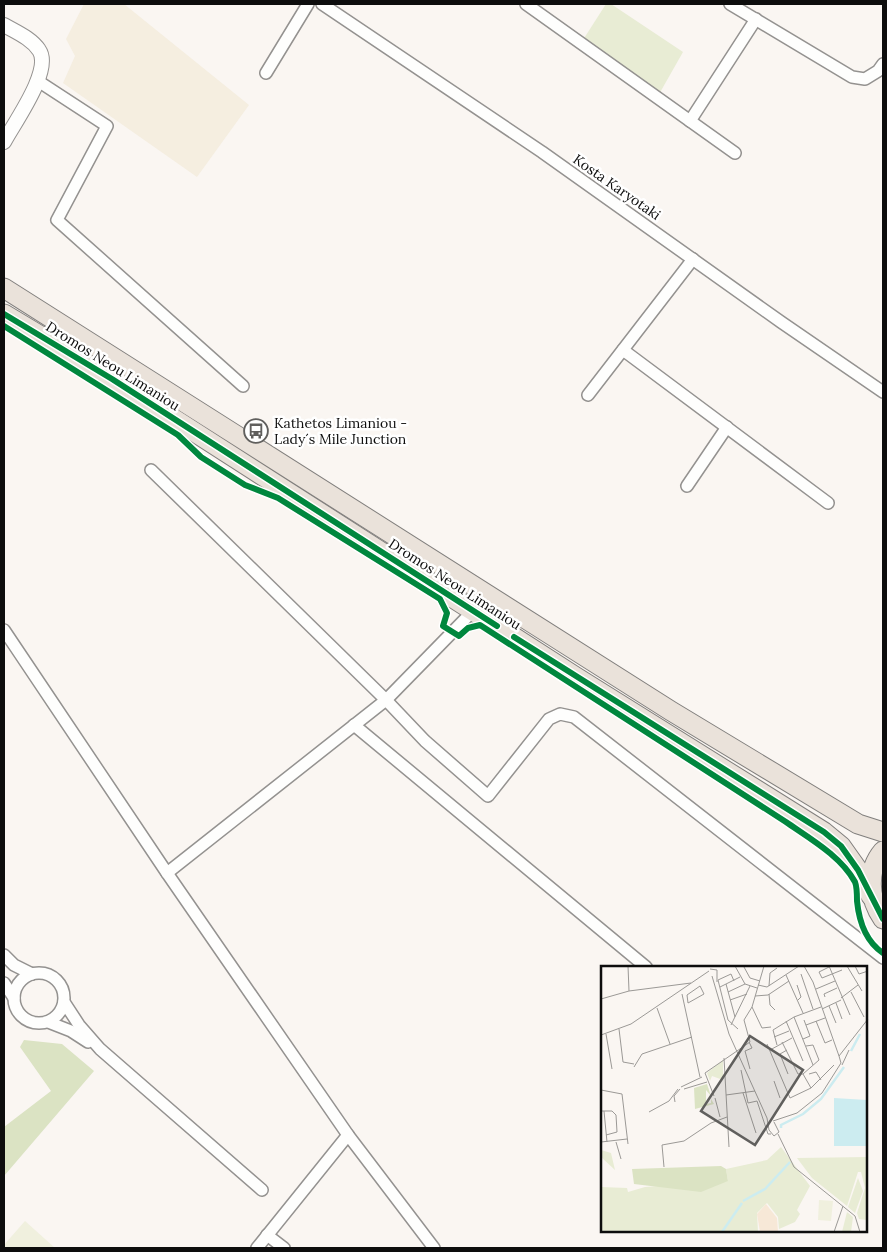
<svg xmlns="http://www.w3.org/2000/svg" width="887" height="1252" font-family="Lora,serif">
	<rect width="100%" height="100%" fill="#faf6f2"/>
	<path fill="#f5eee0" d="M84,4H124L249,105L197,177L63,83L75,56L66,39Z"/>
	<path fill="#e8ecd4" d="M606,4H611L683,52L658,96L581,43Z"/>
	<path fill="#dbe3c3" d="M24,1040L62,1044L94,1071L4,1176V1127L51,1091L20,1047Z"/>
	<path fill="#f0f0de" d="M25,1221L55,1248H4V1245Z"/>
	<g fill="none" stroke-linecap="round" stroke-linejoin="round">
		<g stroke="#949290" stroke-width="14">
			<g id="minor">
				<path d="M322,4L542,152L781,322L883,392"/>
				<path d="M526,4L735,153"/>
				<path d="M730,4L852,77L865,79L878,71L883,64"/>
				<path d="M266,73L308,4"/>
				<path d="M38,81L107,126L57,220L243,386"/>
				<path d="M690,121L756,19"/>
				<path d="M623,350L828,503"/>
				<path d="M588,395L693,259"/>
				<path d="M151,470L386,700L425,741L488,796L549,719L560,714L574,717L883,958"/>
				<path d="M687,486L727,427"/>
				<path d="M4,630L167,873L348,1135L434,1248"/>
				<path d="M354,725L646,967"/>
				<path d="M167,873L386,700L473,611"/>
				<path d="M4,955L14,965L32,974"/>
				<circle cx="39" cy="998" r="25"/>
				<path d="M4,983L14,998"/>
				<path d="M64,1002L79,1025L100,1049L262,1190"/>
				<path d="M48,1022L71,1031L88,1042"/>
				<path d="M267,1235L284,1248"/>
				<path d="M257,1248L348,1135"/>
			</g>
		</g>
		<g stroke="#949290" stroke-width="16">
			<path id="tertiary" d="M4,25C16,32 31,38 39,50C53,70 14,123 4,142"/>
		</g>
		<g stroke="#817f7d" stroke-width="21">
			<g id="primary">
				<path d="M4,288L671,711L858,824L883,832"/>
				<path d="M4,314L112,379L576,677L824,832L841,846L858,870L871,896"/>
				<path d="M883,851C866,871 869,899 883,919"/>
			</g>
		</g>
		<use href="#minor" stroke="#fefefd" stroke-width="11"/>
		<use href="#tertiary" stroke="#fefefd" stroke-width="14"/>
		<use href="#primary" stroke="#eae2da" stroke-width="19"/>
		<g stroke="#fff" stroke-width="9">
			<g id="cycleway">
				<path d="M4,314L112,379L497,626"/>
				<path d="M4,326L178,435L201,457L245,485L278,498L440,599L447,613L443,626L459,636L468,628L480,625L786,822C809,838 841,856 855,882C857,887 857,895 857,901C859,921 865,941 883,953"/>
				<path d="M514,637L824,832L841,846L858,870L883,919"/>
			</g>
		</g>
		<use href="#cycleway" stroke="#00873e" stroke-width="6"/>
	</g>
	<defs>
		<g id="bus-ring" transform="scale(1.25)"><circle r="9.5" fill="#fff" stroke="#605f5d" stroke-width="1.5"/><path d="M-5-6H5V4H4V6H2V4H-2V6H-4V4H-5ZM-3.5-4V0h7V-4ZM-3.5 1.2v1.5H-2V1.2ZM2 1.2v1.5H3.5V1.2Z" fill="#605f5d"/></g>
	</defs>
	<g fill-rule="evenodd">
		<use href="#bus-ring" x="256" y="431"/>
	</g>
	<g text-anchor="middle" stroke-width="5" stroke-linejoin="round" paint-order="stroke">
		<g font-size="14" fill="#0d0d0d" stroke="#fff">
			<text transform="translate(617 187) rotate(35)" y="5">Kosta Karyotaki</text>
			<text transform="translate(113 366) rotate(32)" y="5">Dromos Neou Limaniou</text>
			<text transform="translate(455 584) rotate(33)" y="5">Dromos Neou Limaniou</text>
		</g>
		<g font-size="14" fill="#0d0d0d" stroke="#fff" text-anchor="start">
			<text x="274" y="428">Kathetos Limaniou -<tspan x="274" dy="16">Lady´s Mile Junction</tspan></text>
		</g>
	</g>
	<g transform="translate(601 966)">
		<rect width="266" height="266" fill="#faf6f2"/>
		<path d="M122,94V114L111,110L109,115L106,107ZM180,181L209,220L196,244L199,248L194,256L178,263L177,251L166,237L156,247L157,266H0V221L26,222L27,226L44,221L127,215L125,203L166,194ZM0,184L10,187L14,204L0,191ZM266,191V254L258,253L256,247L264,222L260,206H257L246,240L211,212L196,192ZM257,212L262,225L254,247L247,241ZM246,246L252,251L250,266H241Z" fill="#e8ecd4"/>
		<path d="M106,118L110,130L105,124V138L110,137V133L113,138L94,143L93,122ZM120,200L125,203L127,215L100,226L33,218L31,203Z" fill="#dbe3c3"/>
		<path d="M165,238L176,252L177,266H159L156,248Z" fill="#f7e8d7"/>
		<path d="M218,234L232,235L230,255L217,254Z" fill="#f0f0de"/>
		<path d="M233,132L266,134V180H233Z" fill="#ccecf0"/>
		<path fill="none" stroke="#ccecf0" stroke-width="2.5" d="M250,85L259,68M180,162V159L202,148L220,133L243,101M142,235L164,223L189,196M121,266L141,237"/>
		<path fill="none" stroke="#9b9996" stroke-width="1" d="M27,0L28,25M134,0L144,18L156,22M203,0L212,16L238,90M228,0L249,49M246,0L261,25M254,0L258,8L267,5M143,1L149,12L159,15M228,1L218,6L221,12L241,4M109,3L116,4V16M200,8L212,43M185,9L202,47M111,10L128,68L166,152L168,164L173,170L178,166L173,156M133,15L130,8L117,14L127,54L137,63M125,18L134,51M157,19L166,21L198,0M196,19L200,31L197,34M99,20L103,28L87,37L86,29ZM168,20L169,7L176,2M119,21L139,11M215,23L234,15M127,26L144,18M250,26L263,51M81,28L99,111M168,28L169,39L174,44M154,30L167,29L188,15M224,31L223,28L236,22M240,32L257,19M0,33L28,25L90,17M129,34L146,28M235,37L241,53M228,40L235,57M151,41L161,62L170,61M56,42L69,78M221,43L240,34M193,51L212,99M185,55L202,95M215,55L224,77L231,74M130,59L149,20M205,59L224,52M18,63L22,96L33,98M5,68L11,103M0,69L30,58L108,5M173,71L188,65M202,73L209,70L203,54M148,76L151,82L144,85L149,103M181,76L197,108H202M166,78L189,132M176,79L172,64L193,51L220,41M169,84L191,72M186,84L179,88L187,108M123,92L128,181M241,99L248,84M33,101L41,88L91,71M140,104L147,137L156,135L167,168H170M202,108L218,94L212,79L205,80M202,108L210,122M208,108L215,106L220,114M173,115L179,132M80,121L101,111M83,123L106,116M0,124L21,128L27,178M142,127L155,167M125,129L154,125M113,130L104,107L149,76L143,54L151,41L163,0M114,132L119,151M189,132L210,122L233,99M74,136L73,130L79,123M0,145H11L15,149L16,166L5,169M3,145L6,176M48,146L68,135L77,123M172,155L196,147L221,127L240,97L238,90L267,53M177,168L193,201L254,250L259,266M0,176L26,173M15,176L20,193M63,201L61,179L83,175L110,157L126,151M233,266L242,240"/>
		<path fill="#605f5d" fill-opacity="0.15" stroke="#605f5d" stroke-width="2.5" d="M149,70L202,104L154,179L100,145Z"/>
		<rect width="266" height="266" fill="none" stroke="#0d0d0d" stroke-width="2.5"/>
	</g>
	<rect width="887" height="1252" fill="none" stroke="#0d0d0d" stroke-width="10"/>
</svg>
